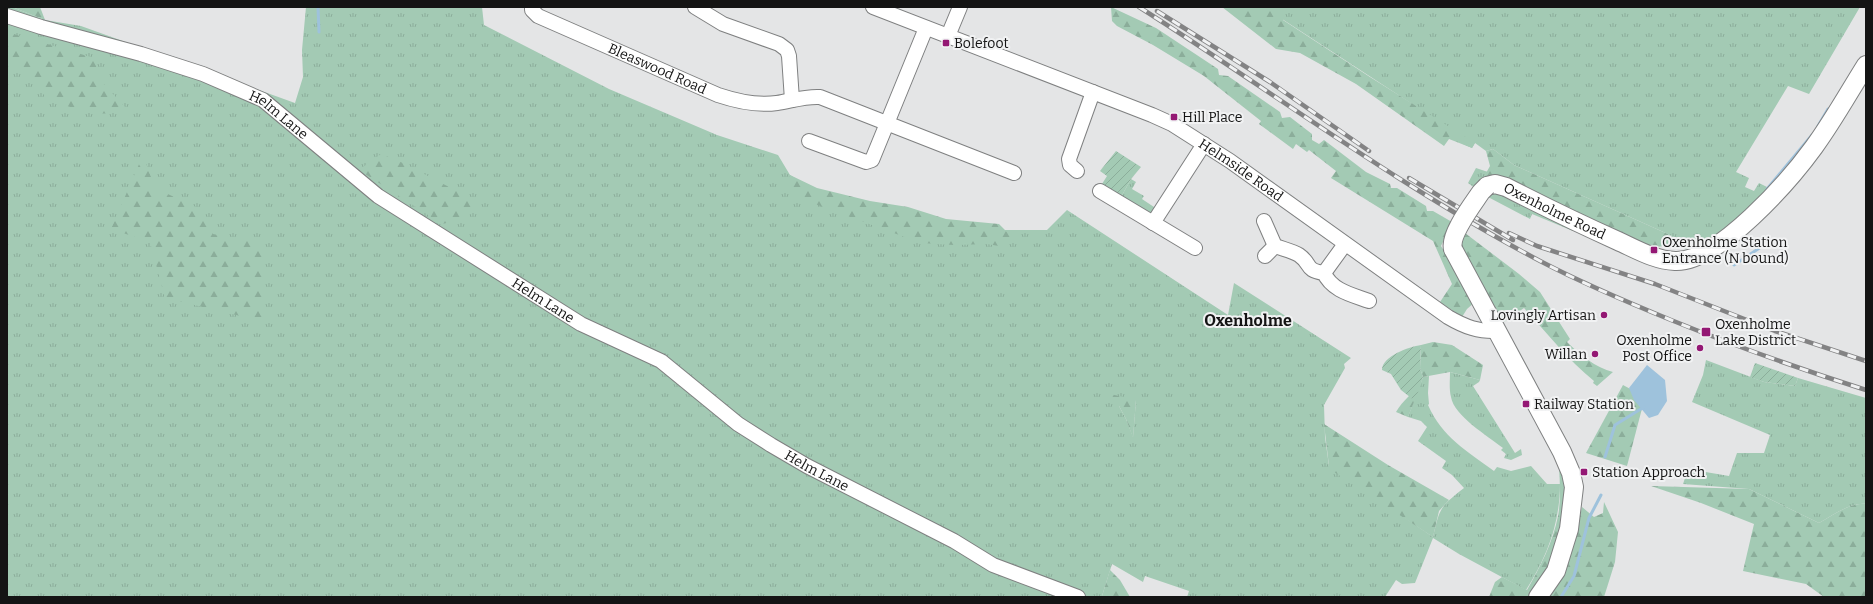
<svg xmlns="http://www.w3.org/2000/svg" width="1873" height="604" font-family="Bitter,serif">
	<defs>
		<pattern id="grass-tufts" width="24" height="20" patternUnits="userSpaceOnUse"><rect width="24" height="20" fill="#a3cab4"/><path d="M3 7l-1-3M5 7V3M7 7l1-3M15 17l-1-3M17 17v-4M19 17l1-3" fill="none" stroke="#8bad9a"/></pattern>
		<pattern id="forest-firs" width="22" height="20" patternUnits="userSpaceOnUse"><rect width="22" height="20" fill="#a3cab4"/><path d="M5 1l3.5 6h-7zM16 11l3.5 6h-7z" fill="#8bad9a"/></pattern>
		<pattern id="garden-furrows" width="10" height="10" patternUnits="userSpaceOnUse"><rect width="10" height="10" fill="#a3cab4"/><path d="M-1 1l2-2M0 10L10 0M9 11l2-2" fill="none" stroke="#8bad9a"/></pattern>
	</defs>
	<rect width="100%" height="100%" fill="#e4e5e6"/>
	<g fill="url(#grass-tufts)" fill-rule="evenodd">
		<path d="M7,7H12L45,20L81,26L295,103L303,77L302,50L306,7H482L484,25L609,89L717,135L778,155L790,175L817,192L861,207L1004,230H1047L1067,210L1228,315L1234,283L1351,358L1344,364L1345,368L1324,405L1325,437L1329,466L1433,537C1440,507 1440,507 1464,488L1452,475L1442,468L1446,461L1418,441L1427,427L1421,421L1408,417L1423,377L1429,376L1428,393L1429,404L1428,405C1442,437 1467,451 1494,471L1497,467L1511,471L1531,466L1547,484H1560C1560,523 1547,557 1526,590L1459,554L1433,538L1415,583L1402,584L1396,580L1385,597H1187L1189,591L1145,576L1143,582L1112,564L1102,596L1104,597H7ZM1136,400L1133,437L1126,419L1119,406Z"/>
		<path d="M1283,7H1860L1809,94L1788,86L1736,172L1749,178L1745,187L1754,191L1759,183L1771,189L1743,220L1692,250L1682,248L1679,239L1514,165L1493,149L1486,151L1475,143L1472,148L1463,144L1429,115L1282,19Z"/>
		<path d="M1476,168L1488,172L1475,188L1468,183Z"/>
		<path d="M1131,179L1136,182L1132,189L1144,196L1142,199L1157,209L1154,212L1150,214L1121,197Z"/>
		<path d="M1495,192L1574,228L1573,231L1532,214L1530,219L1488,197V194Z"/>
		<path d="M1706,360L1764,382L1795,386L1798,378L1866,398V504C1850,502 1832,516 1819,523L1749,489L1683,484L1688,469L1729,476L1737,453H1764L1770,435L1692,402L1703,375Z"/>
		<path d="M1450,372L1480,380L1479,382L1473,386L1515,453L1521,449L1522,455L1511,460L1504,458L1506,454L1501,450L1503,448C1488,436 1454,416 1451,397C1449,389 1450,380 1450,372Z"/>
	</g>
	<g fill="url(#forest-firs)">
		<path d="M12,7H40L45,20Z"/>
		<path d="M1111,7L1156,28L1218,69L1219,75L1228,76L1280,112L1282,118L1290,117L1312,134V140L1319,144L1324,140L1366,172L1390,184L1391,188H1397L1426,206L1427,211H1433L1452,222L1441,246L1475,302L1467,309L1462,317L1440,302L1452,284L1433,241L1331,178L1336,171L1309,150L1307,152L1296,144L1293,149L1259,124L1261,121L1204,76L1153,45L1117,26L1112,21Z"/>
		<path d="M1222,7H1283V20L1370,77L1475,143L1472,148L1449,139L1444,146L1356,84L1300,53L1276,49Z"/>
		<path d="M7,32L94,58L100,80L125,107C121,109 116,112 111,113C93,116 62,106 46,96C34,88 25,64 7,70Z"/>
		<path d="M1493,149L1514,165L1679,239L1682,248L1664,246L1649,248L1481,182L1490,166L1486,151Z"/>
		<path d="M381,154L403,163L472,199L469,218L442,224L359,170Z"/>
		<path d="M143,155L155,188L204,211L213,234L263,244L265,322L165,298L150,242L111,229Z"/>
		<path d="M790,175L817,188L870,201L908,207L946,219L999,224L1011,236L1005,247L987,244L954,245L921,243L804,200L781,188Z"/>
		<path d="M1465,233L1519,274L1540,292L1570,339L1567,342C1579,354 1596,368 1613,372L1597,386L1593,383L1594,381C1568,360 1547,333 1524,308L1501,324L1459,246Z"/>
		<path d="M1433,342L1452,345L1483,365L1480,380L1450,372L1423,377L1420,368L1421,345Z"/>
		<path d="M1422,382L1408,417L1396,412C1403,400 1413,393 1422,382Z"/>
		<path d="M1623,385L1645,397L1627,466L1586,453Z"/>
		<path d="M1106,393L1136,400L1133,438L1126,419L1119,406Z"/>
		<path d="M1324,424L1388,465L1449,500L1439,511L1433,537L1328,468L1329,466Z"/>
		<path d="M1559,467L1564,475V501L1562,524L1552,566L1530,597H1489L1495,582L1502,577L1527,590C1540,567 1553,542 1558,516C1561,500 1560,483 1559,467Z"/>
		<path d="M1651,486L1749,489L1819,523C1832,516 1850,502 1866,504V597H1824L1806,584L1743,571L1754,524L1701,503Z"/>
		<path d="M1604,502L1618,532L1615,562L1604,597H1548L1564,574L1572,551L1582,507L1594,517L1603,513Z"/>
		<path d="M1110,570L1120,580L1130,597L1102,596Z"/>
	</g>
	<g fill="url(#garden-furrows)">
		<path d="M1116,151L1141,167L1131,179L1121,197L1102,184L1107,176L1100,171Z"/>
		<path d="M1421,345L1420,368L1423,377L1415,401L1401,390L1391,374L1382,370C1382,356 1409,347 1421,345Z"/>
		<path d="M1755,363L1798,378L1795,386L1764,382L1750,377Z"/>
	</g>
	<path fill="#9ec2dc" d="M1647,365L1665,380L1667,401L1658,415L1649,418L1634,400L1629,388Z"/>
	<g fill="none" stroke-linecap="round" stroke-linejoin="round">
		<g stroke="#9ec2dc" stroke-width="3">
			<path d="M318,7L319,32"/>
			<path d="M1818,126L1828,109"/>
			<path d="M1767,189L1812,135"/>
			<path d="M1734,265L1761,247"/>
			<path d="M1605,457L1615,425L1644,407"/>
			<path d="M1561,597L1574,576L1589,518L1601,495"/>
		</g>
		<g stroke="#7f8081" stroke-width="16">
			<g id="minor">
				<path id="s1" d="M532,7V10L538,16L718,95C736,101 757,106 777,103C791,101 805,96 820,97L1014,173"/>
				<path d="M695,7L723,24L779,44L787,50L789,56L792,100"/>
				<path id="s2" d="M873,7L1152,115L1172,124L1230,161L1448,317C1465,327 1479,332 1498,331"/>
				<path id="s3" d="M7,16L41,27L141,54L203,74L263,100L378,196L581,324L661,361L738,424L771,445L807,466L954,541L993,565L1078,597"/>
				<path d="M948,36L960,7"/>
				<path d="M809,141L866,162L872,160L926,28"/>
				<path d="M1077,171L1070,165L1069,159L1093,92"/>
				<path d="M1100,191L1195,248"/>
				<path d="M1264,221L1275,246C1283,249 1293,251 1299,255C1312,264 1304,270 1324,273C1332,291 1353,295 1369,301"/>
				<path d="M1153,223L1204,144"/>
				<path d="M1265,256L1275,246"/>
				<path d="M1324,273L1345,244"/>
			</g>
		</g>
		<g stroke="#7f8081" stroke-width="20">
			<g id="major">
				<path id="s4" d="M1487,186L1495,184L1506,187C1543,206 1580,224 1618,241C1636,249 1654,260 1675,261C1718,263 1790,180 1814,147C1833,121 1849,92 1866,65"/>
				<path d="M1453,249L1562,452L1571,473L1574,487L1569,529L1556,571L1538,597"/>
			</g>
		</g>
		<use href="#minor" stroke="#fff" stroke-width="14"/>
		<use href="#major" stroke="#fff" stroke-width="18"/>
		<g stroke="#838384" stroke-width="4.5">
			<g id="rail">
				<path d="M1139,7C1273,92 1401,188 1542,262C1584,284 1627,302 1671,320C1735,346 1800,369 1866,390"/>
				<path d="M1157,11L1270,82L1369,151"/>
				<path d="M1409,178L1513,240"/>
				<path d="M1509,233L1537,246L1655,284L1775,331L1866,361"/>
			</g>
		</g>
		<use href="#rail" stroke="#f1f2f3" stroke-width="3" stroke-dasharray="9" stroke-linecap="butt"/>
		<g stroke="#7f8081" stroke-width="20" stroke-linecap="butt">
			<path id="major-bridge" d="M1453,249C1449,235 1473,204 1481,192L1487,186"/>
		</g>
		<use href="#major-bridge" stroke="#fff" stroke-width="18"/>
	</g>
	<g fill="#941874" stroke="#f1f2f3" stroke-width="1.5">
		<rect x="942" y="39" width="8" height="8" rx="2"/>
		<rect x="1170" y="113" width="8" height="8" rx="2"/>
		<rect x="1650" y="246" width="8" height="8" rx="2"/>
		<circle cx="1604" cy="315" r="4"/>
		<rect x="1701" y="327" width="10" height="10" rx="2"/>
		<circle cx="1700" cy="348" r="4"/>
		<circle cx="1595" cy="354" r="4"/>
		<rect x="1522" y="400" width="8" height="8" rx="2"/>
		<rect x="1580" y="468" width="8" height="8" rx="2"/>
	</g>
	<g text-anchor="middle" stroke-width="4" stroke-linejoin="round" paint-order="stroke">
		<g font-size="14" fill="#141414" stroke="#f1f2f3" text-anchor="start">
			<text x="954" y="48">Bolefoot</text>
			<text x="1182" y="122">Hill Place</text>
			<text x="1662" y="247">Oxenholme Station<tspan x="1662" dy="16">Entrance (N bound)</tspan></text>
			<text x="1596" y="320" text-anchor="end">Lovingly Artisan</text>
			<text x="1715" y="329">Oxenholme<tspan x="1715" dy="16">Lake District</tspan></text>
			<text x="1692" y="345" text-anchor="end">Oxenholme<tspan x="1692" dy="16">Post Office</tspan></text>
			<text x="1587" y="359" text-anchor="end">Willan</text>
			<text x="1534" y="409">Railway Station</text>
			<text x="1592" y="477">Station Approach</text>
		</g>
		<g font-size="14" fill="#141414" stroke="#f1f2f3">
			<text dy="5" stroke="none"><textPath href="#s1" startOffset="142">Bleaswood Road</textPath></text>
			<text dy="5" stroke="none"><textPath href="#s3" startOffset="291">Helm Lane</textPath></text>
			<text dy="5" stroke="none"><textPath href="#s2" startOffset="404">Helmside Road</textPath></text>
			<text dy="5" stroke="none"><textPath href="#s4" startOffset="74">Oxenholme Road</textPath></text>
			<text dy="5" stroke="none"><textPath href="#s3" startOffset="615">Helm Lane</textPath></text>
			<text dy="5" stroke="none"><textPath href="#s3" startOffset="939">Helm Lane</textPath></text>
		</g>
		<g font-size="16" font-weight="bold" fill="#141414" stroke="#f1f2f3">
			<text x="1248" y="326">Oxenholme</text>
		</g>
	</g>
	<rect width="1873" height="604" fill="none" stroke="#141414" stroke-width="16"/>
</svg>
